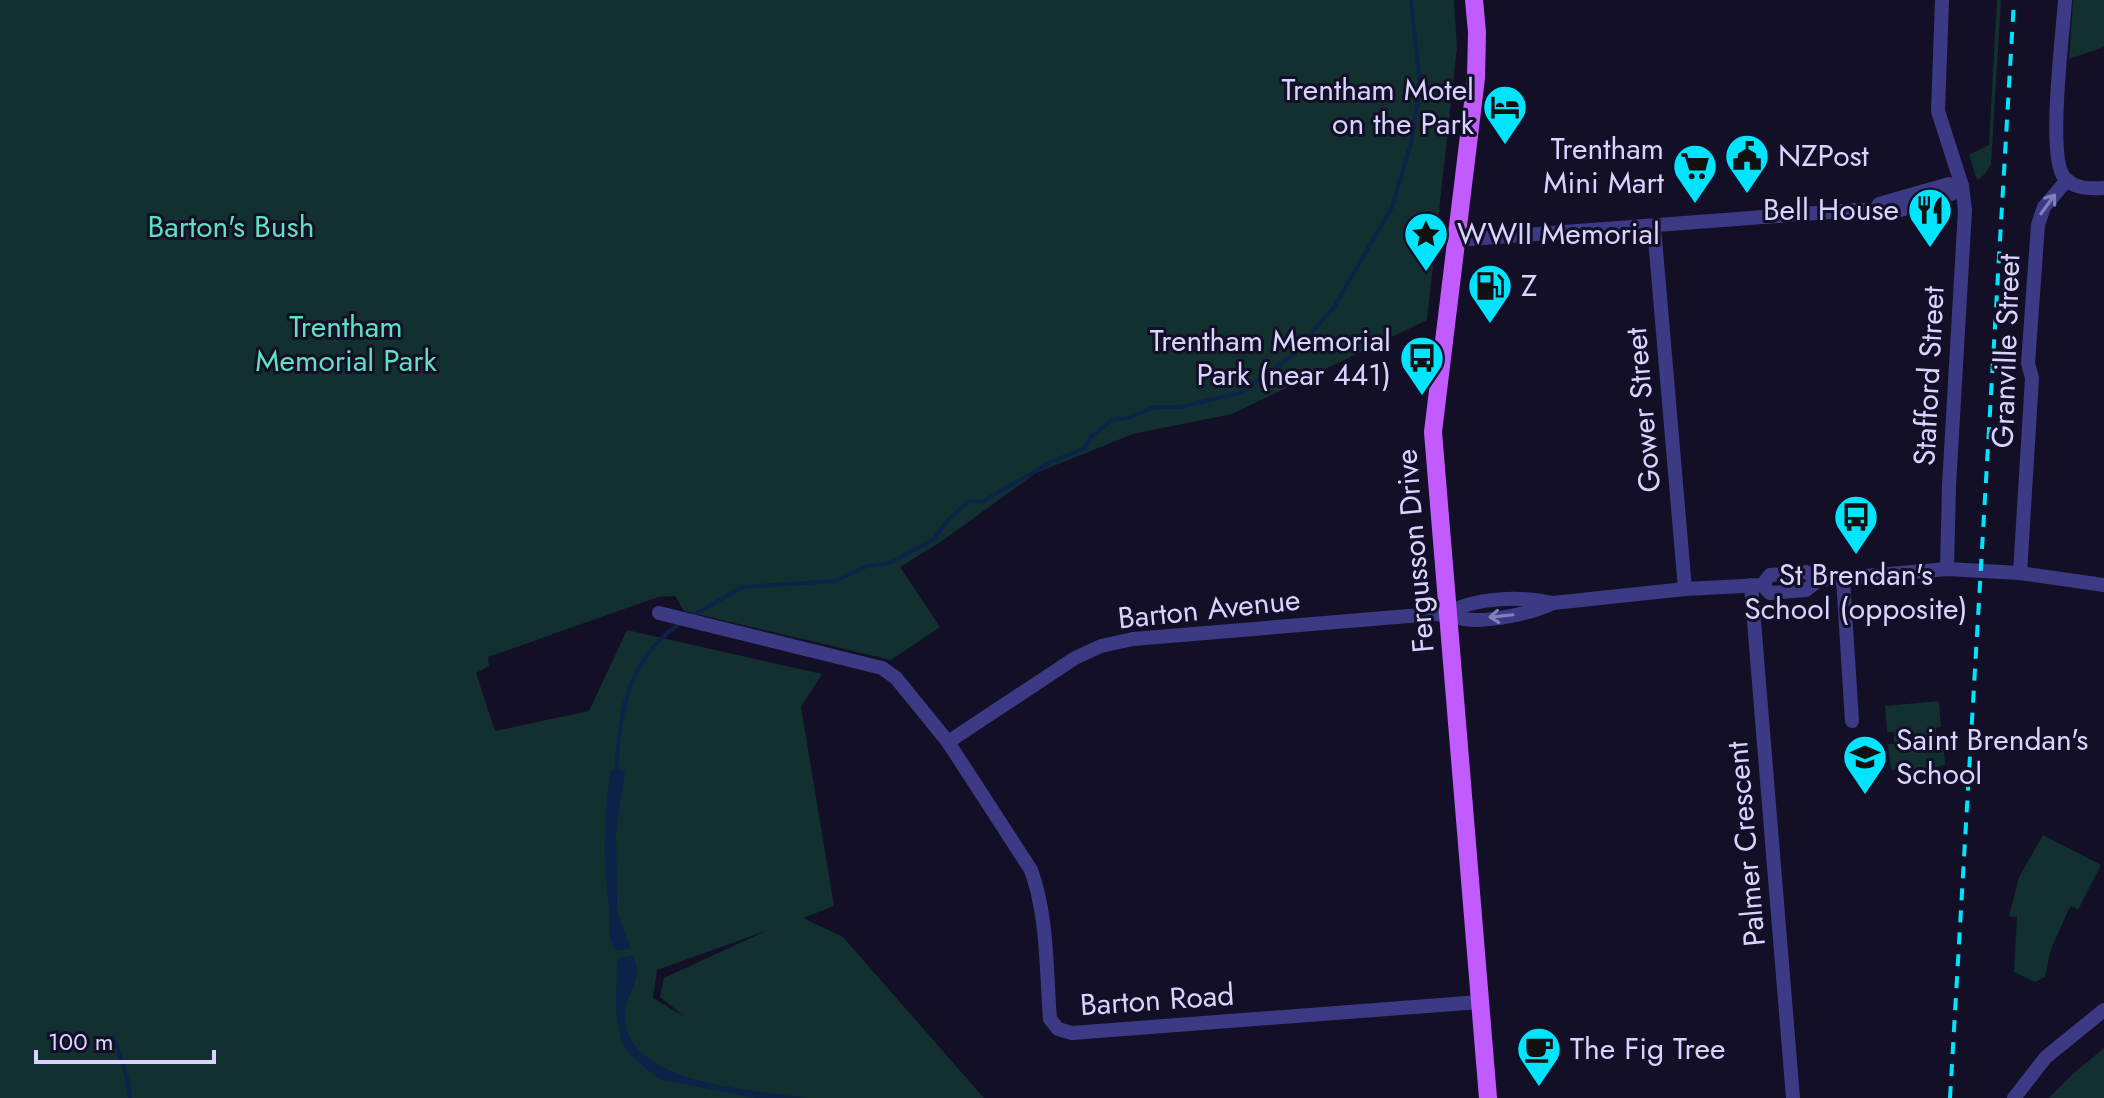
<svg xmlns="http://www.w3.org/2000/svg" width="2104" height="1098" font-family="Jost,sans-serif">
	<rect width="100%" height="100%" fill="#130f26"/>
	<g fill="#12302f" fill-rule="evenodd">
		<path d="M0,0H1454L1457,48L1427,320L1232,414L1133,434L1036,473L942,541L900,567L940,627L891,660L684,611L675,596L658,597L488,657L489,666L476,673L495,731L589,711L627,630L822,674L801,707L834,906L803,918L843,937L984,1098H0ZM768,930L664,978L660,997L685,1017L653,998L657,970Z"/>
		<path d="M1997,0H2001L1991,164L1985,174L1977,180L1969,155L1989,145Z"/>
		<path d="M2073,0H2104V47L2069,59Z"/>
		<path d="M1939,701L1941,727L1936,728L1937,740H1943L1945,765L1939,766V768L1891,770L1888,744H1894V732H1887L1885,706Z"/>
		<path d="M2043,835L2101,865L2078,910L2071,906L2068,911L2051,949L2045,977L2035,982L2014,972L2017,917L2009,916L2019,877Z"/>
		<path d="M2104,1048V1098H2049L2075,1072Z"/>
	</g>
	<g fill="#0c2248">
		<path d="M611,770L625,771L616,831L617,903L618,914L631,949L616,951C606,933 611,927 609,909C603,862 603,817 611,770Z"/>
		<path d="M632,955C646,976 626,992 625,1013C621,1084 754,1090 805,1098H756L659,1079L631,1056L621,1041L616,1010L617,958Z"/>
	</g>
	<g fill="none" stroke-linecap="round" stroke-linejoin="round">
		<g stroke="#0c2248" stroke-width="4">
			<path d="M690,617L742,587L835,581L867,566L890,563L934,539L948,520L969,501L982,502L1049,463L1085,448L1090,438L1112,420L1128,418L1155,407H1180L1240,393L1292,356L1334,307L1392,207L1411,143L1420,85L1411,0"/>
			<path d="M616,775C619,713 627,658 682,622"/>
			<path d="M113,1037C121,1058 128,1076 130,1098"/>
		</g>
		<g stroke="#3d3a85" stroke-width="14">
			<path d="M1942,0L1938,111L1962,186L1965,210L1949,486L1947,569"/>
			<path d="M2065,0C2063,33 2047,156 2064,177C2074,189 2090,189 2104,188"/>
			<path d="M1879,204L1949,184L1955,188L1962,186"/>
			<path d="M1654,227L1685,589"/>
			<path d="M1457,240L1856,210H1900L1951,194L1955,188"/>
			<path d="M2020,573L2032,378L2028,363L2038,225L2044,207L2067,180"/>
			<path d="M1843,579L1852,721"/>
			<path d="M1751,585L1793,1098"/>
			<path d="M1762,585L1770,593L1806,590L1819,580"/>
			<path d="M659,613L882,668L896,678L948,742L1075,658L1101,646L1133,639L1433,614C1445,614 1453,617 1464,619C1487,623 1533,613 1553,603"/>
			<path d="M1448,613C1476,597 1521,596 1553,603L1685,589L1762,585L1770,575L1806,572L1819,580L1947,569L2020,573L2104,585"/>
			<path d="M948,742L1031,870C1048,917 1046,970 1050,1019L1058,1029L1072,1033L1480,1002"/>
			<path d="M2014,1098L2046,1057L2104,1010"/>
		</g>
		<path stroke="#c25bff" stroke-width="18" d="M1474,0L1477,32L1476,78L1433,432L1488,1098"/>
		<path stroke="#00e5ff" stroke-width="4" stroke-dasharray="12 10" stroke-linecap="butt" d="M1950,1098L2014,0"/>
	</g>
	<defs><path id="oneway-shaft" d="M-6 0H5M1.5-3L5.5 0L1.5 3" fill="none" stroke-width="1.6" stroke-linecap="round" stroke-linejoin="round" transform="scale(2)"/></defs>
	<g stroke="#837fbc">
		<use href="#oneway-shaft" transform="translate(2048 204) rotate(-54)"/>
		<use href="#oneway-shaft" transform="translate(1501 616) rotate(174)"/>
	</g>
	<defs>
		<g id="hotel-pin" transform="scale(2.3)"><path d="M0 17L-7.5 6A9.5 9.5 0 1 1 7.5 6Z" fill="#00e5ff" stroke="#130f26"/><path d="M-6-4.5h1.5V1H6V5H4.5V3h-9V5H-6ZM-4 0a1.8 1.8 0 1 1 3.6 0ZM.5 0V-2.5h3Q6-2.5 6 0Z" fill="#111"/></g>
		<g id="civic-pin" transform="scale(2.3)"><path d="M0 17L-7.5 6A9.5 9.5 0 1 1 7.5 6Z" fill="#00e5ff" stroke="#130f26"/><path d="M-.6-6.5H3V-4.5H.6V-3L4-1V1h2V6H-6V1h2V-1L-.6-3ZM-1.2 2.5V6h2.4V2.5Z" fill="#111"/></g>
		<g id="supermarket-pin" transform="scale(2.3)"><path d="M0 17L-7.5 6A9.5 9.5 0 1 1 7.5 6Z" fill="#00e5ff" stroke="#130f26"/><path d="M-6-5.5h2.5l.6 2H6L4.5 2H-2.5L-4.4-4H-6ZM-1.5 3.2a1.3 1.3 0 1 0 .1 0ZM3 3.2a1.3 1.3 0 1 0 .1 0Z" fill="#111"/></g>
		<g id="restaurant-pin" transform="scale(2.3)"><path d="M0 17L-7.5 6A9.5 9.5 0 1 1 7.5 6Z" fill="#00e5ff" stroke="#130f26"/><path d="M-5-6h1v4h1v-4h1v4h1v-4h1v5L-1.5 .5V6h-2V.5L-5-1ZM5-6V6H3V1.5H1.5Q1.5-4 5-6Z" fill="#111"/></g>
		<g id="sight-pin" transform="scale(2.3)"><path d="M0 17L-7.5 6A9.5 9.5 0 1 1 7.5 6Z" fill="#00e5ff" stroke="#130f26"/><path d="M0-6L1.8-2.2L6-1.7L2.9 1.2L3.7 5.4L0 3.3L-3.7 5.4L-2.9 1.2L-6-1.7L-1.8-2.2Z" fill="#111"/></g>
		<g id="fuel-pin" transform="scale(2.3)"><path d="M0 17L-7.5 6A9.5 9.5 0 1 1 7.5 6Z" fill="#00e5ff" stroke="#130f26"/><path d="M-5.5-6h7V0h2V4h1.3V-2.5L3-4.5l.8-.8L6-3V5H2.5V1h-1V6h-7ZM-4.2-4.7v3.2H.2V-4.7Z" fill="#111"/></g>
		<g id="bus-pin" transform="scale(2.3)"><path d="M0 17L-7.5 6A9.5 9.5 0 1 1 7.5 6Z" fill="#00e5ff" stroke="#130f26"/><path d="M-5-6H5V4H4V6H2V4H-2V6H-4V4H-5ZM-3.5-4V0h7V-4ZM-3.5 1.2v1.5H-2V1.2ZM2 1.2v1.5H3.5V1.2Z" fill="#111"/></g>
		<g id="school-pin" transform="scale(2.3)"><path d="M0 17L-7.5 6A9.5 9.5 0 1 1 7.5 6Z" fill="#00e5ff" stroke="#130f26"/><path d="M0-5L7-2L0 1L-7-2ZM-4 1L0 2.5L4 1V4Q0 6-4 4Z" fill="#111"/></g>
		<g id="cafe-pin" transform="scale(2.3)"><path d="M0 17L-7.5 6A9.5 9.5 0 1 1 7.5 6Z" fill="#00e5ff" stroke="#130f26"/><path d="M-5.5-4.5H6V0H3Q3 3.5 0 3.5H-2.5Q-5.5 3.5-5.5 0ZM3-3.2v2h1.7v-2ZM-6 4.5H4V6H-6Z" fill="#111"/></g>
	</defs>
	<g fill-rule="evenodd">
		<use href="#hotel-pin" x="1505" y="107"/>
		<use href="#civic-pin" x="1747" y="156"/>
		<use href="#supermarket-pin" x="1695" y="166"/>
		<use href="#restaurant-pin" x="1930" y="210"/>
		<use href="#sight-pin" x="1426" y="234"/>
		<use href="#fuel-pin" x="1490" y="286"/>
		<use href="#bus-pin" x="1422" y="358"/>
		<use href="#bus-pin" x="1856" y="517"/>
		<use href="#school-pin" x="1865" y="757"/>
		<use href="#cafe-pin" x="1539" y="1049"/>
	</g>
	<g text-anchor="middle" stroke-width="6" stroke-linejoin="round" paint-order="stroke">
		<g font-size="30" fill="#d9d4ff" stroke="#130f26" text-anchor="start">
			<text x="1474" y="100" text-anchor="end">Trentham Motel<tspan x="1474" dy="34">on the Park</tspan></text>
			<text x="1664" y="159" text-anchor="end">Trentham<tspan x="1664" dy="34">Mini Mart</tspan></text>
			<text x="1778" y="166">NZPost</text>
			<text x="1899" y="220" text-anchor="end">Bell House</text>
			<text x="1457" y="244">WWII Memorial</text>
			<text x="1521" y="296">Z</text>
			<text x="1391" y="351" text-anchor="end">Trentham Memorial<tspan x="1391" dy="34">Park (near 441)</tspan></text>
			<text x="1856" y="585" text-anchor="middle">St Brendan's<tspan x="1856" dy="34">School (opposite)</tspan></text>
			<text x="1896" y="750">Saint Brendan's<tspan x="1896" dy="34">School</tspan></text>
			<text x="1570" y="1059">The Fig Tree</text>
		</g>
		<g font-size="30" fill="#5fe0c0" stroke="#130f26">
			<text x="231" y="237">Barton's Bush</text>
			<text x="346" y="337">Trentham<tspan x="346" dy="34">Memorial Park</tspan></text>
		</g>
		<g font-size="30" fill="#d9d4ff" stroke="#130f26">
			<text transform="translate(2006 351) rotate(-88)" y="10">Granville Street</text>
			<text transform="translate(1929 376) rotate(-87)" y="10">Stafford Street</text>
			<text transform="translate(1643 410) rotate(-95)" y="10">Gower Street</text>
			<text transform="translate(1415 551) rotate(-95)" y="10">Fergusson Drive</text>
			<text transform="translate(1209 609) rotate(-6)" y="10">Barton Avenue</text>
			<text transform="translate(1746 844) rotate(-95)" y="10">Palmer Crescent</text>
			<text transform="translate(1157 1000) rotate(-4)" y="10">Barton Road</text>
		</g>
	</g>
	<path d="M36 1050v12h178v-12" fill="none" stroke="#d9d4ff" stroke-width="4"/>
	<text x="48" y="1050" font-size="24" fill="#d9d4ff" stroke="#130f26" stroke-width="6" paint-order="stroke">100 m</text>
</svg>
